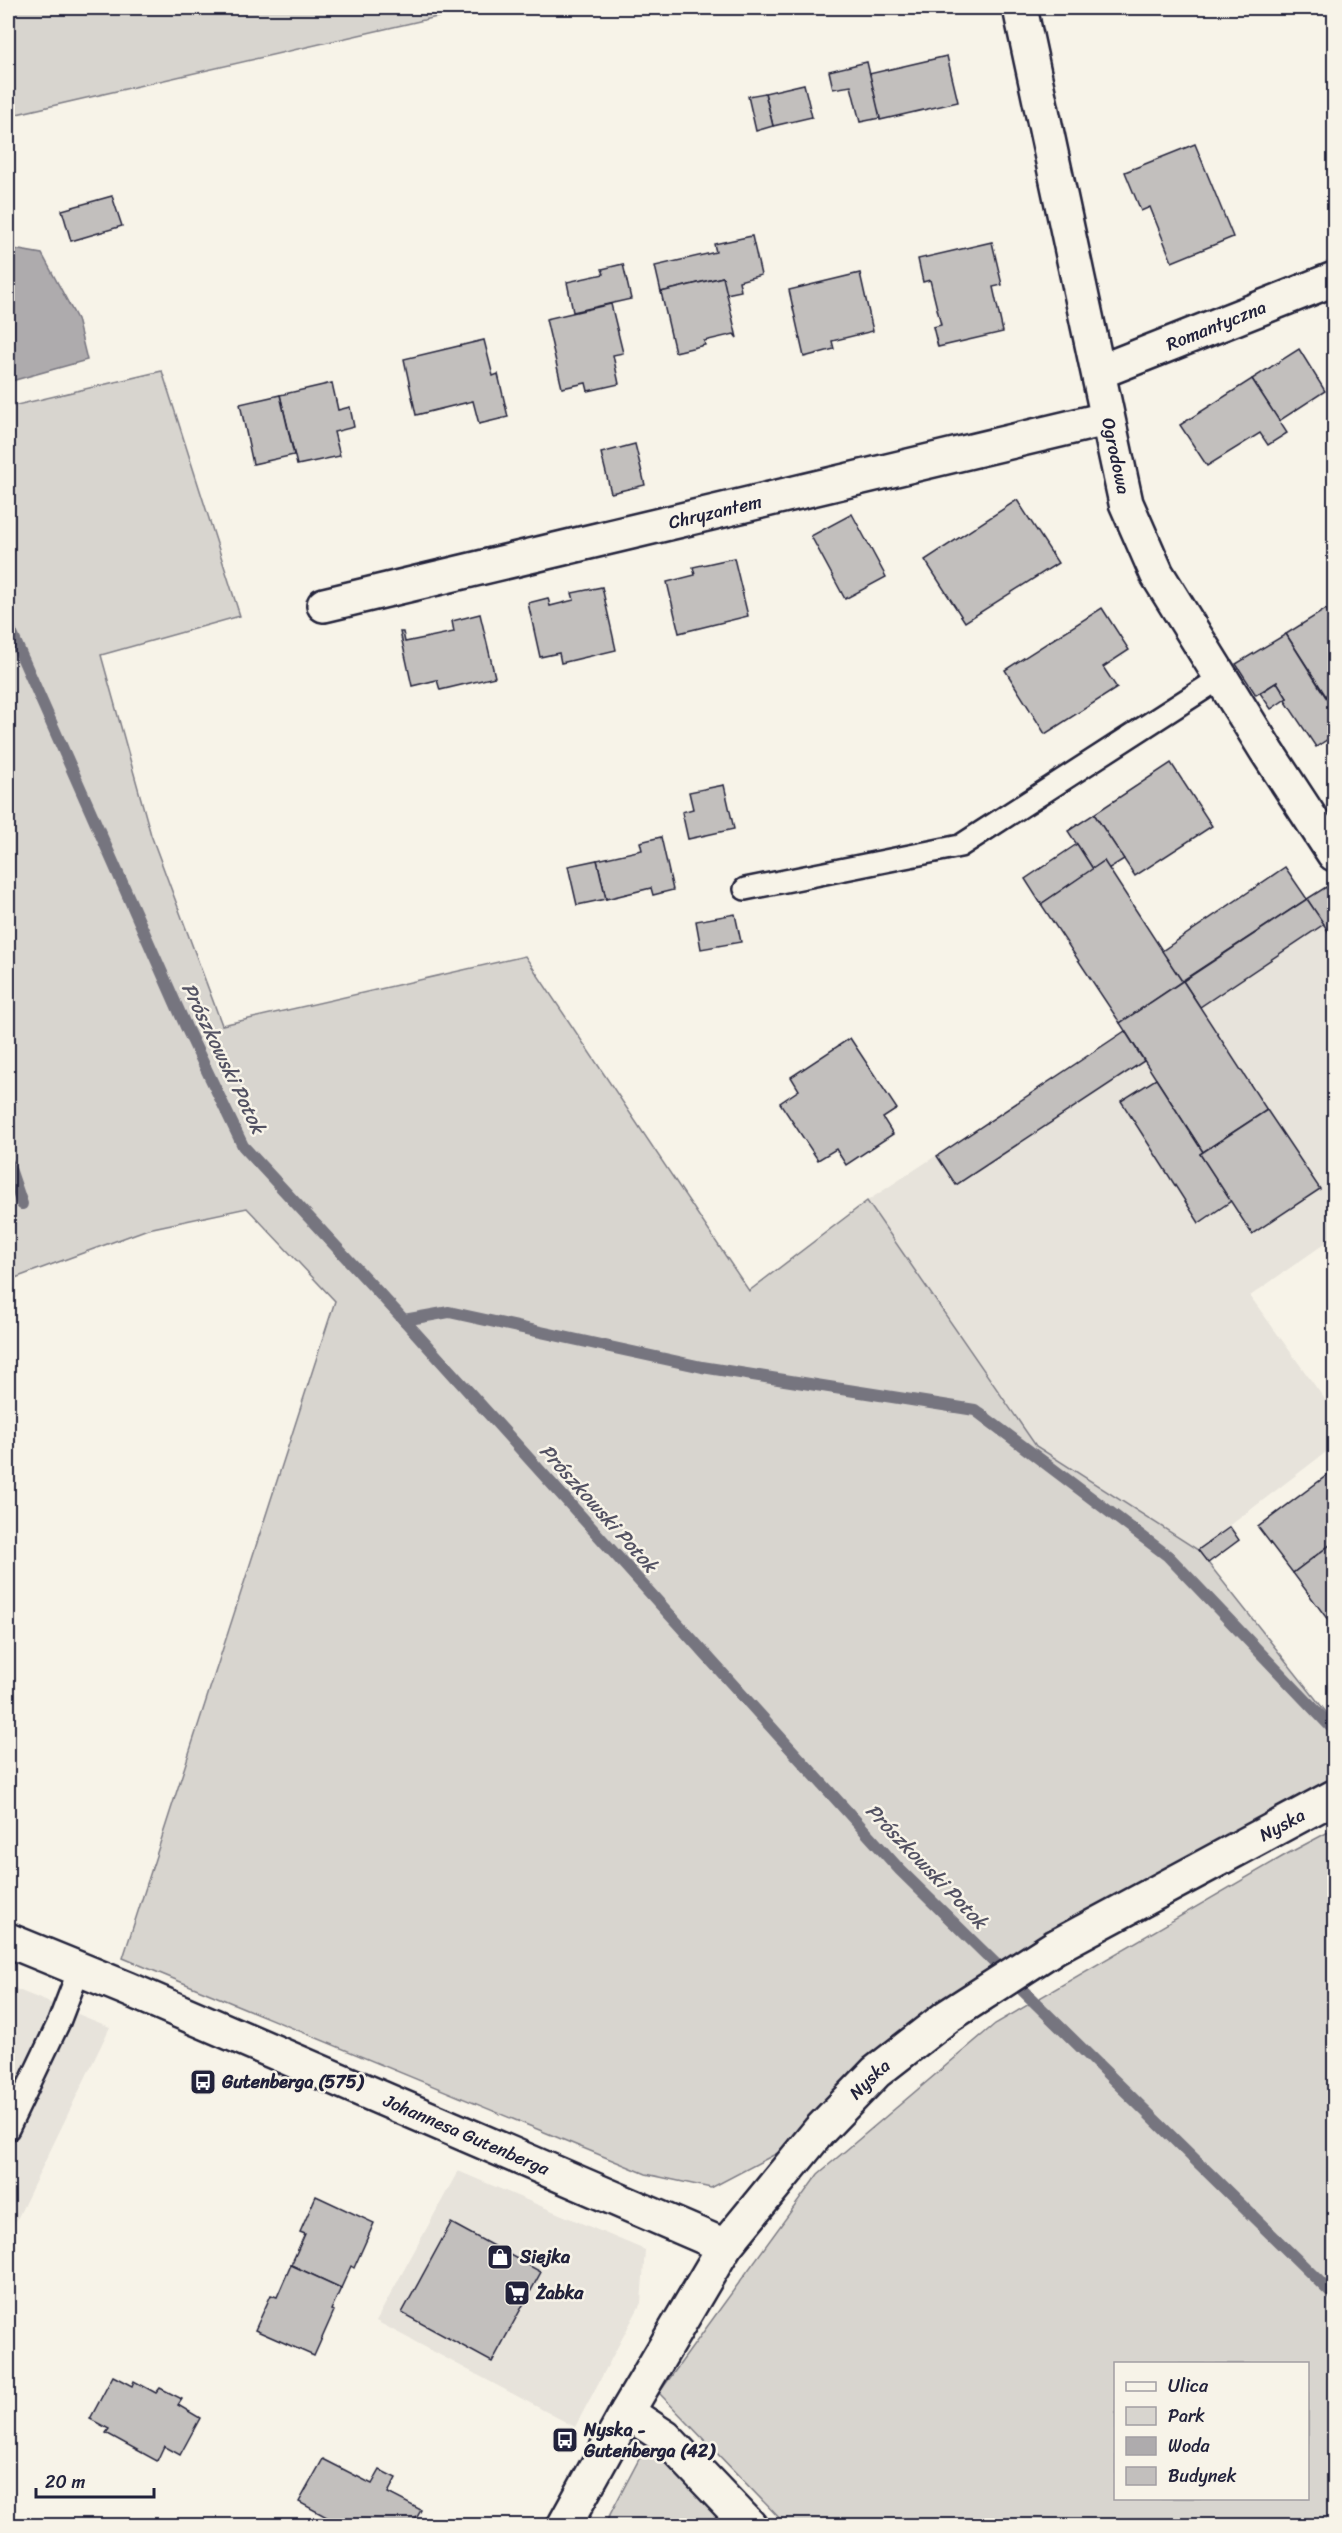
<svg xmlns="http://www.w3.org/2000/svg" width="1342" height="2533" font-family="Sriracha,sans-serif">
	<rect width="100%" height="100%" fill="#f7f3e8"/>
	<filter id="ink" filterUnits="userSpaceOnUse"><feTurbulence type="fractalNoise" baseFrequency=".0167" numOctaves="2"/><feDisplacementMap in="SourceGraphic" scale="12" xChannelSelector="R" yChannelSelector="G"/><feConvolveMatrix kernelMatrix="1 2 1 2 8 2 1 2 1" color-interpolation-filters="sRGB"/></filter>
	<g filter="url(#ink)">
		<g fill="#e7e3db">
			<path d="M1334,882V1237L1250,1296L1334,1412V1446L1198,1550L1036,1446L867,1201L1125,1032L1120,1023Z"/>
			<path d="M8,1986L110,2027L8,2238Z"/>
			<path d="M458,2171L645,2250L641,2303L575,2427L376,2321Z"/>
		</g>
		<g fill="#d8d5cf" stroke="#7d7c85" stroke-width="1.5" fill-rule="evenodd">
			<path d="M8,8H476L8,116Z"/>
			<path d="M162,371L240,616L101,655L151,835L222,1025L525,956L749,1291L867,1201L1036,1446L1198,1550L1334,1722V1797L1055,1947L819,2131L711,2188L646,2174L123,1958L335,1301L247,1208L148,1229L15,1278L8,1257V407Z"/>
			<path d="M1334,1829V2525H786L659,2393L818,2174L995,2024L1287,1854ZM1116,2364H1308V2498H1116Z"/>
			<path d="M647,2444L728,2525L604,2526Z"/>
		</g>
		<path fill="#aeabad" stroke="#76747f" stroke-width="1.5" d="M8,248L42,254L77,319L87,360L8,382Z"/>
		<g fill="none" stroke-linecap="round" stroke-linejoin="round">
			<g stroke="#76747f" stroke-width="12">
				<path d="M8,625L186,1027L243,1146L404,1320L900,1870L1334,2296"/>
				<path d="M8,1163L22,1204"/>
				<path d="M404,1320L449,1312L702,1367L975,1410L1168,1556L1334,1730"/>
			</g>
		</g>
		<g fill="#c2bfbd" stroke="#22223b" stroke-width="1.5">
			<path d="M947,56L958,102L880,120L869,74Z"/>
			<path d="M867,62L880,118L860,122L851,86L833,89L829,71Z"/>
			<path d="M804,84L812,117L773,126L765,93Z"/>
			<path d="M765,93L773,126L756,131L748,96Z"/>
			<path d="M1195,144L1233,237L1172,262L1150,207L1141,211L1125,172Z"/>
			<path d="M112,196L122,226L71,241L62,210Z"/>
			<path d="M752,236L761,275L739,281L741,291L726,294L723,277L661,292L655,266L716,252L714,244Z"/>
			<path d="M992,242L1002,285L993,287L1003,332L938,347L933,327L941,325L930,280L923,282L918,259Z"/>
			<path d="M623,264L631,299L573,312L567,282L604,274L602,269Z"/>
			<path d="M860,273L873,331L832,341L834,349L804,357L789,290Z"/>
			<path d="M723,277L737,338L734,334L704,341L705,345L675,352L661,292Z"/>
			<path d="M611,304L623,353L613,355L619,384L588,391L586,383L562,388L546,319Z"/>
			<path d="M484,340L493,376L498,374L508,417L479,424L473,401L416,415L404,359Z"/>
			<path d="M1299,349L1325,391L1279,421L1252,379Z"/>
			<path d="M1252,379L1287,433L1268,445L1260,433L1207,466L1180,425Z"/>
			<path d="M332,383L338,410L350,407L354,427L334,432L340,456L297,465L280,395Z"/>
			<path d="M280,395L294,455L253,464L240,404Z"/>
			<path d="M635,444L645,485L611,493L601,453Z"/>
			<path d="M1017,500L1058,563L965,622L925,560Z"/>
			<path d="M852,514L886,577L845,599L811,536Z"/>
			<path d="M734,558L748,616L679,633L667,582L695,575L693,567Z"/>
			<path d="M602,587L616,650L561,663L559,653L540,657L528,603L548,598L550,606L574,600L572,593Z"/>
			<path d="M1102,608L1129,650L1103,667L1117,688L1045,734L1005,670Z"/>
			<path d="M1326,609L1334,622V701L1331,704L1286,634Z"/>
			<path d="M480,614L495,677L440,690L437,680L412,686L400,632H403L405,642L454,632L452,621Z"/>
			<path d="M1286,634L1334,710V735L1316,747L1284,699L1287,698L1277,682L1256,695L1236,664Z"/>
			<path d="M1277,682L1287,698L1271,709L1260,693Z"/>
			<path d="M1171,763L1212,826L1135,876L1094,814Z"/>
			<path d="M724,785L734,829L688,839L682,812L693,809L689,792Z"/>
			<path d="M1094,814L1124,859L1108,869L1104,861L1093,869L1068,831Z"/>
			<path d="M661,837L673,890L653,895L651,888L606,899L597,860L642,850L640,842Z"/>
			<path d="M1077,844L1093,869L1041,904L1025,879Z"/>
			<path d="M597,860L606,899L577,905L568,866Z"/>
			<path d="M1104,861L1182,981L1120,1023L1041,904Z"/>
			<path d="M1285,867L1307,899L1182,981L1162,951Z"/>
			<path d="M1326,887L1334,899V940L1307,899Z"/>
			<path d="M1307,899L1324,924L1200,1007L1183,981Z"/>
			<path d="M735,914L741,942L701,949L696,921Z"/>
			<path d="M1183,981L1267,1110L1203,1152L1120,1023Z"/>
			<path d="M1125,1031L1144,1061L956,1185L937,1156Z"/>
			<path d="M850,1038L897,1109L883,1118L893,1134L846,1165L836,1149L818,1160L780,1103L799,1090L791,1077Z"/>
			<path d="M1156,1079L1203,1152L1200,1154L1231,1201L1199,1223L1121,1101Z"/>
			<path d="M1267,1110L1320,1189L1252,1234L1200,1154Z"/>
			<path d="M1334,1470V1542L1293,1573L1258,1527Z"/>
			<path d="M1230,1527L1239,1540L1208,1563L1198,1550Z"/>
			<path d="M1334,1542V1628L1293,1573Z"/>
			<path d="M8,2059L17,2063L8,2084Z"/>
			<path d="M316,2196L374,2223L354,2268L351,2266L341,2288L291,2265L305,2234L300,2232Z"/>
			<path d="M451,2223L541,2272L492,2362L402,2313Z"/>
			<path d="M291,2265L341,2288L331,2310L334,2311L314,2356L255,2330L271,2295L277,2297Z"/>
			<path d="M113,2376L132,2386L134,2381L156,2393L160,2388L182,2399L178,2405L200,2418L180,2455L164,2446L157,2461L106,2433L109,2429L90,2419Z"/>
			<path d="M323,2459L372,2484L380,2470L396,2478L388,2493L421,2510L412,2526H343L299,2502Z"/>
		</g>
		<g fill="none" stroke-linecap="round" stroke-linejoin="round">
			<g stroke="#22223b" stroke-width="26">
				<g id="lane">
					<path d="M745,889L960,846L1222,677"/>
					<path d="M8,2129L59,2022L79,1970"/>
				</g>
			</g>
			<g stroke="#22223b" stroke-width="38">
				<g id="street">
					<path id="s1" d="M1020,8L1126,503L1157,574L1266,750L1334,854"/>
					<path id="s2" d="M1099,372L1334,279"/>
					<path id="s3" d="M324,605L1106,419"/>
					<path id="s4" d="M8,1940L128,1989L725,2246"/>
					<path d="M627,2412L665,2437L750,2526"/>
				</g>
			</g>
			<g stroke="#22223b" stroke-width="38">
				<g id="secondary">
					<path id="s5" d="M564,2526L627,2412L725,2246L819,2131L876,2072L948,2016L1055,1947L1334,1797"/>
				</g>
			</g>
			<use href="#lane" stroke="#f7f3e8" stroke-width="21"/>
			<use href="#street" stroke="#f7f3e8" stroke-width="33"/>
			<use href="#secondary" stroke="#f7f3e8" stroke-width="33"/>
		</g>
	</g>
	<defs>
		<g id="bus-square" transform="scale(1.35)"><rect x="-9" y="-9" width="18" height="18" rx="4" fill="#22223b" stroke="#f7f3e8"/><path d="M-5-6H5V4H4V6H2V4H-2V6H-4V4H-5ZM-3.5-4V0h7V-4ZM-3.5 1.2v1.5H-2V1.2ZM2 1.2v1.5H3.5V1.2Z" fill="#fff"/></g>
		<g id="shop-square" transform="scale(1.35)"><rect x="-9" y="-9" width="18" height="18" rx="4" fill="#22223b" stroke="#f7f3e8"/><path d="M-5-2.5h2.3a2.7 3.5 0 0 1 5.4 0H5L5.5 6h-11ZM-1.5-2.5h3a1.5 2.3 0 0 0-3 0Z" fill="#fff"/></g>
		<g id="supermarket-square" transform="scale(1.35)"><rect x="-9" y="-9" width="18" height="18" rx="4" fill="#22223b" stroke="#f7f3e8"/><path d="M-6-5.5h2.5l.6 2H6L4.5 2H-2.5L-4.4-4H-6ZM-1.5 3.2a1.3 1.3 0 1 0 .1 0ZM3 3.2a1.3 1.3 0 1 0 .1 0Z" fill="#fff"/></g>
	</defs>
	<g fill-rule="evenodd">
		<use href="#bus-square" x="203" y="2082"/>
		<use href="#shop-square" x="500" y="2257"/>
		<use href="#supermarket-square" x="517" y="2293"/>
		<use href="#bus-square" x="565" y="2440"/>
	</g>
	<g text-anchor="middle" stroke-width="5" stroke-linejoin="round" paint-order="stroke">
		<g font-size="18" fill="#22223b" stroke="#f7f3e8">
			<text dy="6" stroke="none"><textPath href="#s2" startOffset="126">Romantyczna</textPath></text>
			<text dy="6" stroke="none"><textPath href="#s1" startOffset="458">Ogrodowa</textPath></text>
			<text dy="6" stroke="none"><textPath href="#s3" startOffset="402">Chryzantem</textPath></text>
			<text dy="6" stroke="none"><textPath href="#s5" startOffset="1030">Nyska</textPath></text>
			<text dy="6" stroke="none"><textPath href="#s5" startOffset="544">Nyska</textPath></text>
			<text dy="6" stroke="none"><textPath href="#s4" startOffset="498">Johannesa Gutenberga</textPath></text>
		</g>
		<g font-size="18" font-weight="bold" fill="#22223b" stroke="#f7f3e8" text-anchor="start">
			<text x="222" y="2088">Gutenberga (575)</text>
			<text x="520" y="2263">Siejka</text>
			<text x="536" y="2299">Żabka</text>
			<text x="584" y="2436">Nyska -<tspan x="584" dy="21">Gutenberga (42)</tspan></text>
		</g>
		<g font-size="20" font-style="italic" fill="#535263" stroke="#f7f3e8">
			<text transform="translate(224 1058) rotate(64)" y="7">Prószkowski Potok</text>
			<text transform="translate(599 1508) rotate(48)" y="7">Prószkowski Potok</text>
			<text transform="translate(927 1866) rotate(46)" y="7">Prószkowski Potok</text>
		</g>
	</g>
	<rect width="1342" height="2533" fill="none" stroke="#f7f3e8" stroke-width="30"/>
	<rect x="15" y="15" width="1312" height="2503" fill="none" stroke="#22223b" stroke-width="2" filter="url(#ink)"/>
	<rect x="1114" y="2362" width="195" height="138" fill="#f7f3e8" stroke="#a29fa3" stroke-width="1.5"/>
	<rect x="1126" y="2382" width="30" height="9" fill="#f7f3e8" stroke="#a29fa3" stroke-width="1.5"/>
	<text x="1168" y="2392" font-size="18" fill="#22223b">Ulica</text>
	<rect x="1126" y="2407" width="30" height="18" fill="#d8d5cf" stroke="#a29fa3" stroke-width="1.5"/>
	<text x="1168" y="2422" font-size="18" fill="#22223b">Park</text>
	<rect x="1126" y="2437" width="30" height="18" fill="#aeabad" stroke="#a29fa3" stroke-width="1.5"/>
	<text x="1168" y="2452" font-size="18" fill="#22223b">Woda</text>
	<rect x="1126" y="2467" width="30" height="18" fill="#c2bfbd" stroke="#a29fa3" stroke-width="1.5"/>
	<text x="1168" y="2482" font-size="18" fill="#22223b">Budynek</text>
	<path d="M36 2488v9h118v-9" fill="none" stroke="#22223b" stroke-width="3"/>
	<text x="45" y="2488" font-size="18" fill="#22223b" stroke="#f7f3e8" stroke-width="4.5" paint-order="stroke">20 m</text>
</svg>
